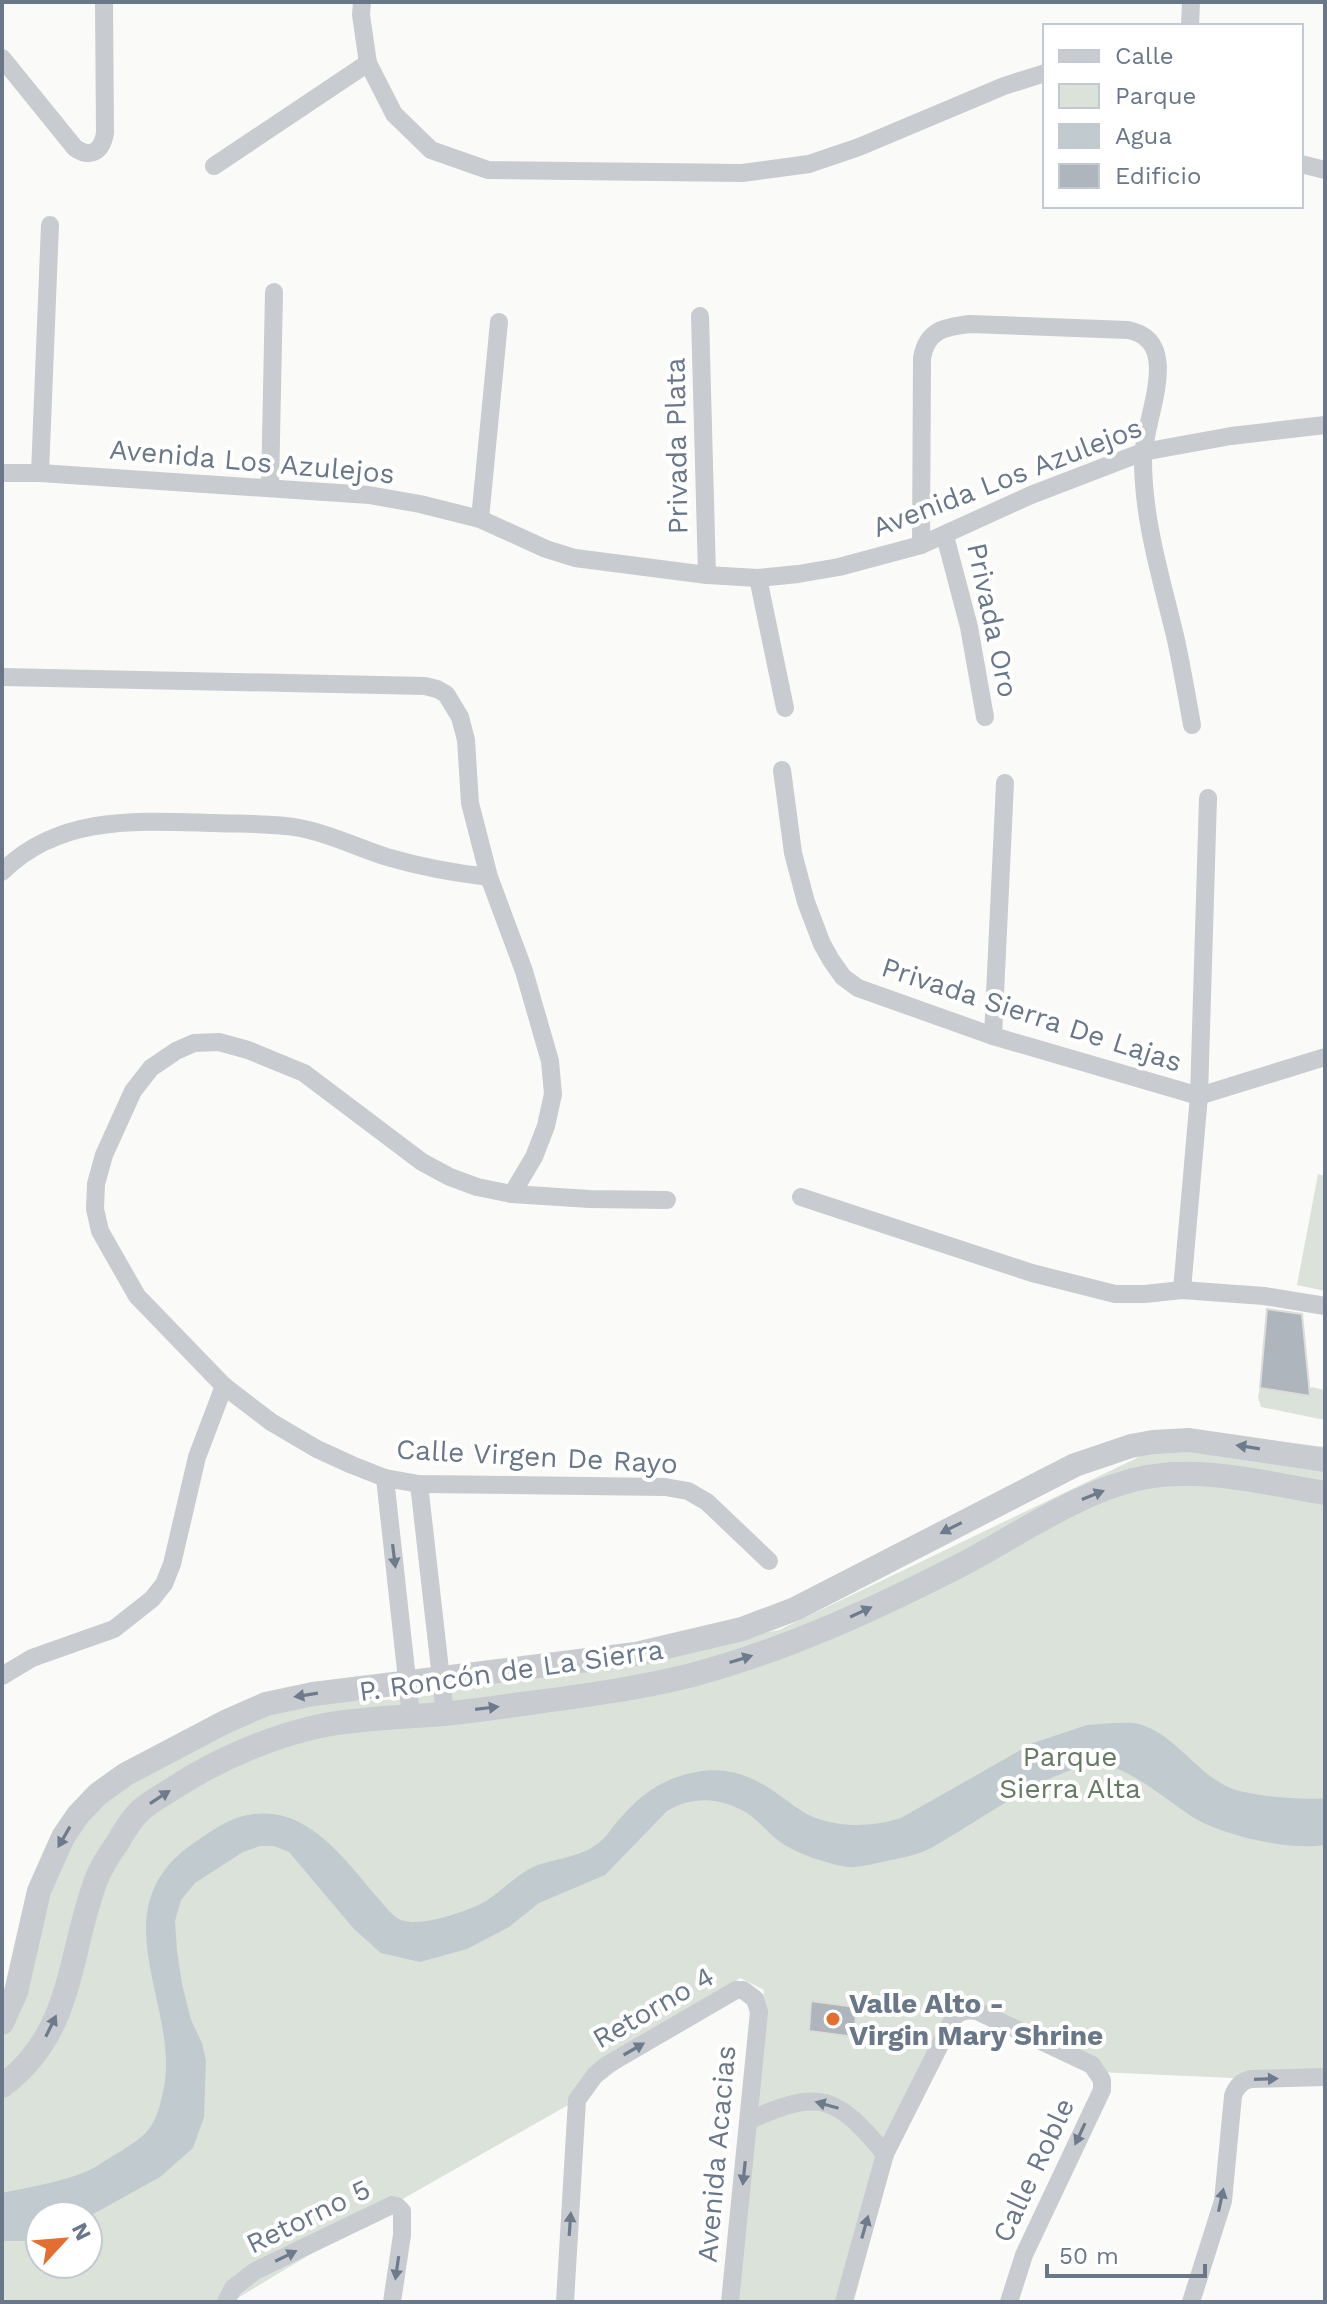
<svg xmlns="http://www.w3.org/2000/svg" width="1327" height="2304" font-family="'Work Sans',sans-serif">
	<rect width="100%" height="100%" fill="#fafaf8"/>
	<g fill="#dbe2d9" fill-rule="evenodd">
		<path d="M1318,1174L1325,1176V1291L1297,1285Z"/>
		<path d="M1311,1387L1325,1390V1420L1261,1407L1258,1397L1260,1388L1307,1395Z"/>
		<path d="M1193,1431L1325,1447V2082L1098,2072L977,2011L946,2031L885,2154L844,2302H731L764,1990L740,1978L577,2100L392,2205L231,2302H2V2021L49,1866L98,1794L266,1704L408,1699L779,1630ZM40,2216H88V2264H40Z"/>
	</g>
	<path fill="#c1cacf" d="M1114,1723C1121,1723 1131,1722 1139,1724C1174,1734 1194,1770 1226,1786C1245,1796 1303,1801 1325,1798V1845C1291,1851 1226,1836 1196,1819C1173,1805 1128,1766 1102,1765C1055,1762 973,1826 929,1849C915,1856 898,1858 883,1862C871,1864 858,1868 847,1867C828,1864 794,1853 779,1841C768,1833 759,1821 747,1813C721,1798 694,1795 667,1811L605,1875L539,1903L509,1927L467,1949L420,1962L381,1953L354,1929L289,1852L274,1846H260L243,1852L195,1883L181,1900L175,1921L177,1951L182,1984L191,2020L202,2043L206,2061L204,2117L193,2148L160,2177L97,2212L88,2216H40V2235L24,2241H2V2193C30,2187 63,2182 90,2170C101,2164 112,2156 123,2150C131,2144 142,2138 148,2130C155,2122 159,2110 161,2100C188,2012 92,1912 195,1842C207,1834 221,1824 234,1819C299,1795 340,1853 376,1896C384,1904 393,1919 405,1921C425,1926 468,1911 486,1901C502,1891 515,1876 533,1867C552,1859 577,1858 594,1846C603,1841 610,1831 616,1823C634,1802 651,1786 677,1777C715,1764 743,1770 775,1792C787,1800 799,1811 813,1817C842,1828 872,1827 901,1818L1033,1743L1087,1725Z"/>
	<g fill="#afb5bd" stroke="#dcdcda" stroke-width="2">
		<path d="M1267,1309L1302,1314L1310,1396L1260,1388Z"/>
		<path d="M811,2001L856,2007L855,2037L809,2031Z"/>
	</g>
	<g fill="none" stroke-linecap="round" stroke-linejoin="round">
		<g stroke="#c8cbcf" stroke-width="18">
			<path d="M362,2L361,15L368,63L394,114L431,150L488,170L742,173L809,164L859,147L1004,86L1045,73"/>
			<path d="M1190,26L1191,2"/>
			<path d="M2,58L75,148C91,159 102,151 105,133L104,2"/>
			<path d="M1301,164L1325,170"/>
			<path d="M214,166L368,63"/>
			<path d="M700,316L707,575"/>
			<path d="M2,473H40L369,495L420,504L480,519L546,549L575,558L707,575L758,578L798,574L839,567L921,545L1031,495L1143,452L1231,436L1325,425"/>
			<path d="M40,473L50,225"/>
			<path d="M270,488L274,292"/>
			<path d="M480,519L499,322"/>
			<path d="M945,536L969,627L985,717"/>
			<path d="M921,545L922,358C927,330 944,327 970,324L1128,330C1185,341 1143,420 1143,459C1143,522 1162,580 1176,640C1182,668 1187,697 1192,725"/>
			<path d="M758,578L785,708"/>
			<path d="M2,677L425,686L437,689L446,694L460,717L466,740L470,803L489,877L524,971L550,1061L553,1094L546,1126L534,1157L512,1194"/>
			<path d="M782,770L793,853L806,902L822,944L831,960L843,977L858,988L993,1036L1199,1096L1325,1057"/>
			<path d="M2,872C60,814 140,821 215,823C243,824 273,823 300,828C331,834 358,848 387,857C421,867 454,873 489,877"/>
			<path d="M993,1036L1005,783"/>
			<path d="M801,1197L1032,1273L1115,1294H1145L1182,1290L1264,1296L1325,1306"/>
			<path d="M667,1200L590,1199L512,1194L477,1187L450,1177L422,1162L304,1073L248,1050L219,1042L194,1043L176,1051L151,1068L133,1091L104,1155L96,1184L95,1209L100,1231L137,1296L224,1386L271,1422L317,1449L352,1465L385,1478L419,1484L665,1487L688,1491L707,1502L769,1561"/>
			<path d="M1182,1290L1199,1096L1208,798"/>
			<path d="M385,1478L411,1716"/>
			<path d="M419,1484L445,1714"/>
			<path d="M2,1676L32,1658L114,1629L152,1599L164,1584L172,1564L197,1457L224,1386"/>
			<path d="M750,2120C820,2088 837,2096 885,2154"/>
			<path d="M226,2302L233,2288L255,2271L392,2205L397,2206L402,2211V2235L392,2302"/>
			<path d="M565,2302L577,2100L595,2075L607,2065L736,1990H743L755,1999L759,2012L730,2302"/>
			<path d="M844,2302L885,2154L954,2017C961,2010 968,2010 977,2011L1092,2065L1102,2080V2090L1024,2255L1009,2302"/>
			<path d="M1191,2302L1223,2201L1233,2096C1236,2087 1241,2081 1251,2079L1325,2077"/>
		</g>
		<g stroke="#c8cbcf" stroke-width="24">
			<path d="M2,2023L16,1992L39,1891L63,1837L78,1815L98,1794L126,1774L225,1722L266,1704L313,1694L636,1654L742,1629L795,1609L1075,1465L1131,1446L1153,1442L1189,1440L1325,1460"/>
			<path d="M2,2086C73,2034 68,1957 95,1883C100,1868 109,1855 118,1842C124,1831 131,1819 141,1810C152,1800 167,1793 180,1784C223,1757 275,1735 325,1725C364,1718 404,1717 443,1714C474,1711 506,1706 537,1702C589,1695 641,1688 692,1675C786,1650 875,1609 961,1565C1020,1534 1086,1486 1153,1476C1210,1468 1269,1484 1325,1493"/>
		</g>
	</g>
	<defs><path id="oneway-solid" d="M-6-.8H1V-3.2L6.5 0L1 3.2V.8H-6Z" transform="scale(2)"/></defs>
	<g fill="#6e7b8c">
		<use href="#oneway-solid" transform="translate(1248 1447) rotate(-171)"/>
		<use href="#oneway-solid" transform="translate(1093 1495) rotate(-22)"/>
		<use href="#oneway-solid" transform="translate(951 1528) rotate(153)"/>
		<use href="#oneway-solid" transform="translate(394 1556) rotate(83)"/>
		<use href="#oneway-solid" transform="translate(861 1612) rotate(-25)"/>
		<use href="#oneway-solid" transform="translate(741 1659) rotate(-17)"/>
		<use href="#oneway-solid" transform="translate(306 1695) rotate(171)"/>
		<use href="#oneway-solid" transform="translate(487 1708) rotate(-7)"/>
		<use href="#oneway-solid" transform="translate(160 1797) rotate(-33)"/>
		<use href="#oneway-solid" transform="translate(64 1837) rotate(120)"/>
		<use href="#oneway-solid" transform="translate(51 2026) rotate(-64)"/>
		<use href="#oneway-solid" transform="translate(634 2049) rotate(-30)"/>
		<use href="#oneway-solid" transform="translate(1266 2079) rotate(-2)"/>
		<use href="#oneway-solid" transform="translate(827 2105) rotate(-164)"/>
		<use href="#oneway-solid" transform="translate(1080 2134) rotate(115)"/>
		<use href="#oneway-solid" transform="translate(744 2173) rotate(96)"/>
		<use href="#oneway-solid" transform="translate(1221 2200) rotate(-78)"/>
		<use href="#oneway-solid" transform="translate(570 2224) rotate(-86)"/>
		<use href="#oneway-solid" transform="translate(865 2227) rotate(-74)"/>
		<use href="#oneway-solid" transform="translate(286 2256) rotate(-26)"/>
		<use href="#oneway-solid" transform="translate(397 2268) rotate(98)"/>
	</g>
	<circle fill="#e36e2f" stroke="#fff" stroke-width="3" cx="833" cy="2019" r="8"/>
	<g text-anchor="middle" stroke-width="8" stroke-linejoin="round" paint-order="stroke">
		<g font-size="28" fill="#697789" stroke="#fff">
			<text transform="translate(676 446) rotate(-91)" y="10">Privada Plata</text>
			<text transform="translate(252 461) rotate(5)" y="10">Avenida Los Azulejos</text>
			<text transform="translate(1007 477) rotate(-21)" y="10">Avenida Los Azulejos</text>
			<text transform="translate(993 620) rotate(78)" y="10">Privada Oro</text>
			<text transform="translate(1032 1014) rotate(18)" y="10">Privada Sierra De Lajas</text>
			<text transform="translate(537 1456) rotate(3)" y="10">Calle Virgen De Rayo</text>
			<text transform="translate(511 1670) rotate(-8)" y="10">P. Roncón de La Sierra</text>
			<text transform="translate(653 2007) rotate(-30)" y="10">Retorno 4</text>
			<text transform="translate(716 2154) rotate(-85)" y="10">Avenida Acacias</text>
			<text transform="translate(1033 2170) rotate(-65)" y="10">Calle Roble</text>
			<text transform="translate(308 2216) rotate(-26)" y="10">Retorno 5</text>
		</g>
		<g font-size="28" fill="#667a64" stroke="#fff">
			<text x="1070" y="1766">Parque<tspan x="1070" dy="32">Sierra Alta</tspan></text>
		</g>
		<g font-size="28" font-weight="bold" fill="#697789" stroke="#fff" text-anchor="start">
			<text x="849" y="2013">Valle Alto -<tspan x="849" dy="32">Virgin Mary Shrine</tspan></text>
		</g>
	</g>
	<rect width="1327" height="2304" fill="none" stroke="#697789" stroke-width="8"/>
	<rect x="1043" y="24" width="260" height="184" fill="#ffffff" stroke="#c3c9d0" stroke-width="2"/>
	<rect x="1059" y="50" width="40" height="12" fill="#c8cbcf" stroke="#c3c9d0" stroke-width="2"/>
	<text x="1115" y="64" font-size="24" fill="#697789">Calle</text>
	<rect x="1059" y="84" width="40" height="24" fill="#dbe2d9" stroke="#c3c9d0" stroke-width="2"/>
	<text x="1115" y="104" font-size="24" fill="#697789">Parque</text>
	<rect x="1059" y="124" width="40" height="24" fill="#c1cacf" stroke="#c3c9d0" stroke-width="2"/>
	<text x="1115" y="144" font-size="24" fill="#697789">Agua</text>
	<rect x="1059" y="164" width="40" height="24" fill="#afb5bd" stroke="#c3c9d0" stroke-width="2"/>
	<text x="1115" y="184" font-size="24" fill="#697789">Edificio</text>
	<g transform="translate(64 2240) rotate(64)"><circle r="38" fill="#ffffff" stroke="#c3c9d0" stroke-width="2"/>
	<path d="M0-6L14 30L0 20L-14 30Z" fill="#e36e2f"/>
	<text y="-12" font-size="22" font-weight="bold" text-anchor="middle" fill="#697789">N</text>
	</g>
	<path d="M1047 2264v12h158v-12" fill="none" stroke="#697789" stroke-width="4"/>
	<text x="1059" y="2264" font-size="24" fill="#697789" stroke="#ffffff" stroke-width="6" paint-order="stroke">50 m</text>
</svg>
